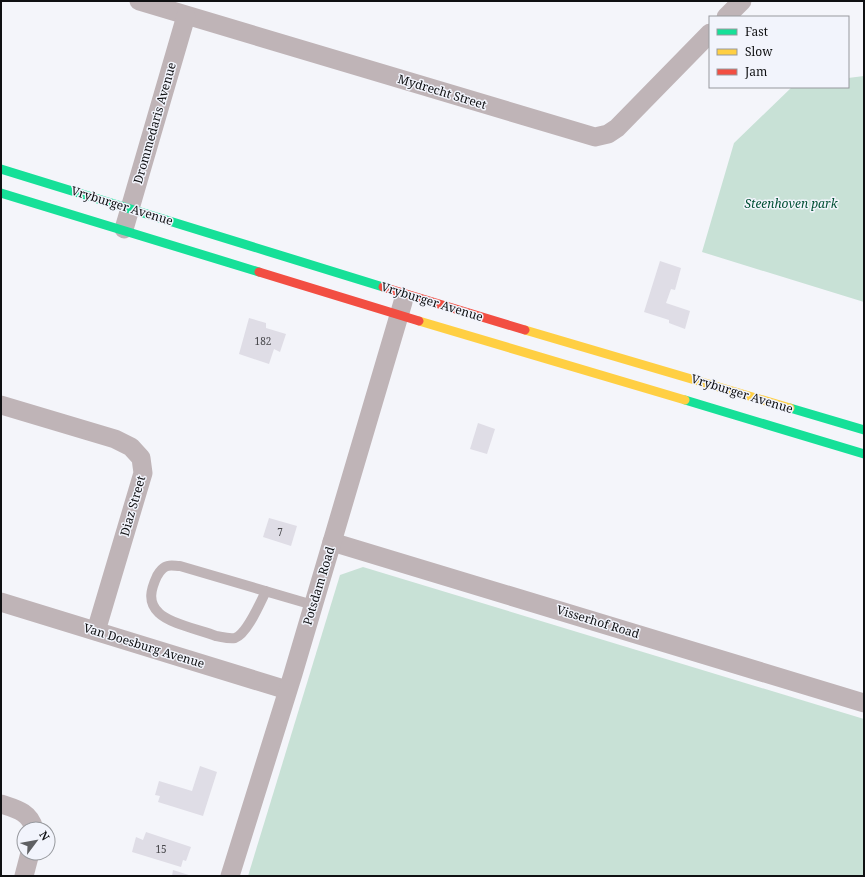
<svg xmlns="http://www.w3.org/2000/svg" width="865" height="877" font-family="'Noto Serif',serif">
	<rect width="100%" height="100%" fill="#f4f5fa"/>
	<g fill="#c8e1d6">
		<path d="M864,76V302L702,252L734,143L792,87H848V78Z"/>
		<path d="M363,567L864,719V876H248L340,575Z"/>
	</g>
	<g fill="#dfdde6">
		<path d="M660,261L681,268L675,290L671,289L666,303L690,311L685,329L669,323V320L644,312Z"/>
		<path d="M249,318L266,323V328L286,334L280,352L274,349L269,364L239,354Z"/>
		<path d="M478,423L495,429L487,454L470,449Z"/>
		<path d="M269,518L297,526L291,546L263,537Z"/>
		<path d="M200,766L217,772L203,816L158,802L160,796L155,795L159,781L192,791Z"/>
		<path d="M146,832L191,847L186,861L183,860L181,867L132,852L136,837L143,840Z"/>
		<path d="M173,870L192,876H172Z"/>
	</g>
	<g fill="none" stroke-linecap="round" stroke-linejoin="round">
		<path stroke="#bfb4b7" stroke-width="10" d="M266,591C260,603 247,634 235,638C229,639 222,637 216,636C201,630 170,624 159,613C147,602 151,589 157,576C159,573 161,569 165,567C169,564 175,566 180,566L313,605"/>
		<g stroke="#bfb4b7" stroke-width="19">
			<path d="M139,1L595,137L608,134L617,128L710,33"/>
			<path d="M726,17L742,1"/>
			<path d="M124,229L186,16"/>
			<path d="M1,405L115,439L131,447L141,458L143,473L96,631"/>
			<path d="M332,542L864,703"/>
			<path d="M1,602L287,690"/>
			<path d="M1,804C16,809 30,812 34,829"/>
			<path d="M24,876L30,853"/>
			<path d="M230,876L293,674L403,302"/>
		</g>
		<g stroke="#16e098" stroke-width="9">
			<path d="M1,169L383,287"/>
			<path d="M1,193L259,272"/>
			<path d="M685,400L864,454"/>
			<path d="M790,408L864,430"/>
		</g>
		<g stroke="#ffcf43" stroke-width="9">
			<path d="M419,321L685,400"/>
			<path d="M525,330L790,408"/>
		</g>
		<g stroke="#f24e42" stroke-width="9">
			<path d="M259,272L419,321"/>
			<path d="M383,287L525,330"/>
		</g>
	</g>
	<g text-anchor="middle" stroke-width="3" stroke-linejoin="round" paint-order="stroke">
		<g font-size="10" fill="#46464a">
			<text x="263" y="345">182</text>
			<text x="280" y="536">7</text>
			<text x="161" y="853">15</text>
		</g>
		<g font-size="12" fill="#0f1012" stroke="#f2f4fc">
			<text transform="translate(442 92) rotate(17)" y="4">Mydrecht Street</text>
			<text transform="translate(155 123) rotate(-74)" y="4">Drommedaris Avenue</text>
			<text transform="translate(122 206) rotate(17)" y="4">Vryburger Avenue</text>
			<text transform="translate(432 302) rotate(17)" y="4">Vryburger Avenue</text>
			<text transform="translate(742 394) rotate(17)" y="4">Vryburger Avenue</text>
			<text transform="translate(133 506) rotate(-74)" y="4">Diaz Street</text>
			<text transform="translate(319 586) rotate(-73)" y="4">Potsdam Road</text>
			<text transform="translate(598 622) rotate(17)" y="4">Visserhof Road</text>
			<text transform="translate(144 646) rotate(17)" y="4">Van Doesburg Avenue</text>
		</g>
		<g font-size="12" font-style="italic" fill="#015034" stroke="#f2f4fc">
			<text x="791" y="208">Steenhoven park</text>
		</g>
	</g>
	<rect width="865" height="877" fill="none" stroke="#0f1012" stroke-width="4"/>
	<rect x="709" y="16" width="140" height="72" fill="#f2f4fc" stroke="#97999e"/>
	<rect x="717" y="29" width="20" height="6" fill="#16e098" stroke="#97999e"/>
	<text x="745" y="36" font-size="12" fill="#0f1012">Fast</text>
	<rect x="717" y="49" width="20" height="6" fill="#ffcf43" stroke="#97999e"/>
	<text x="745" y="56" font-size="12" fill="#0f1012">Slow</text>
	<rect x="717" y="69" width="20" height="6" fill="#f24e42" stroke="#97999e"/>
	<text x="745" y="76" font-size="12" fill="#0f1012">Jam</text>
	<g transform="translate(36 841) rotate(58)"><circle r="19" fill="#f2f4fc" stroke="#97999e"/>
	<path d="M0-3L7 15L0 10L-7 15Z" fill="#5f6063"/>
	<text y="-6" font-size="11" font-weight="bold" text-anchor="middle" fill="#0f1012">N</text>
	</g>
</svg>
